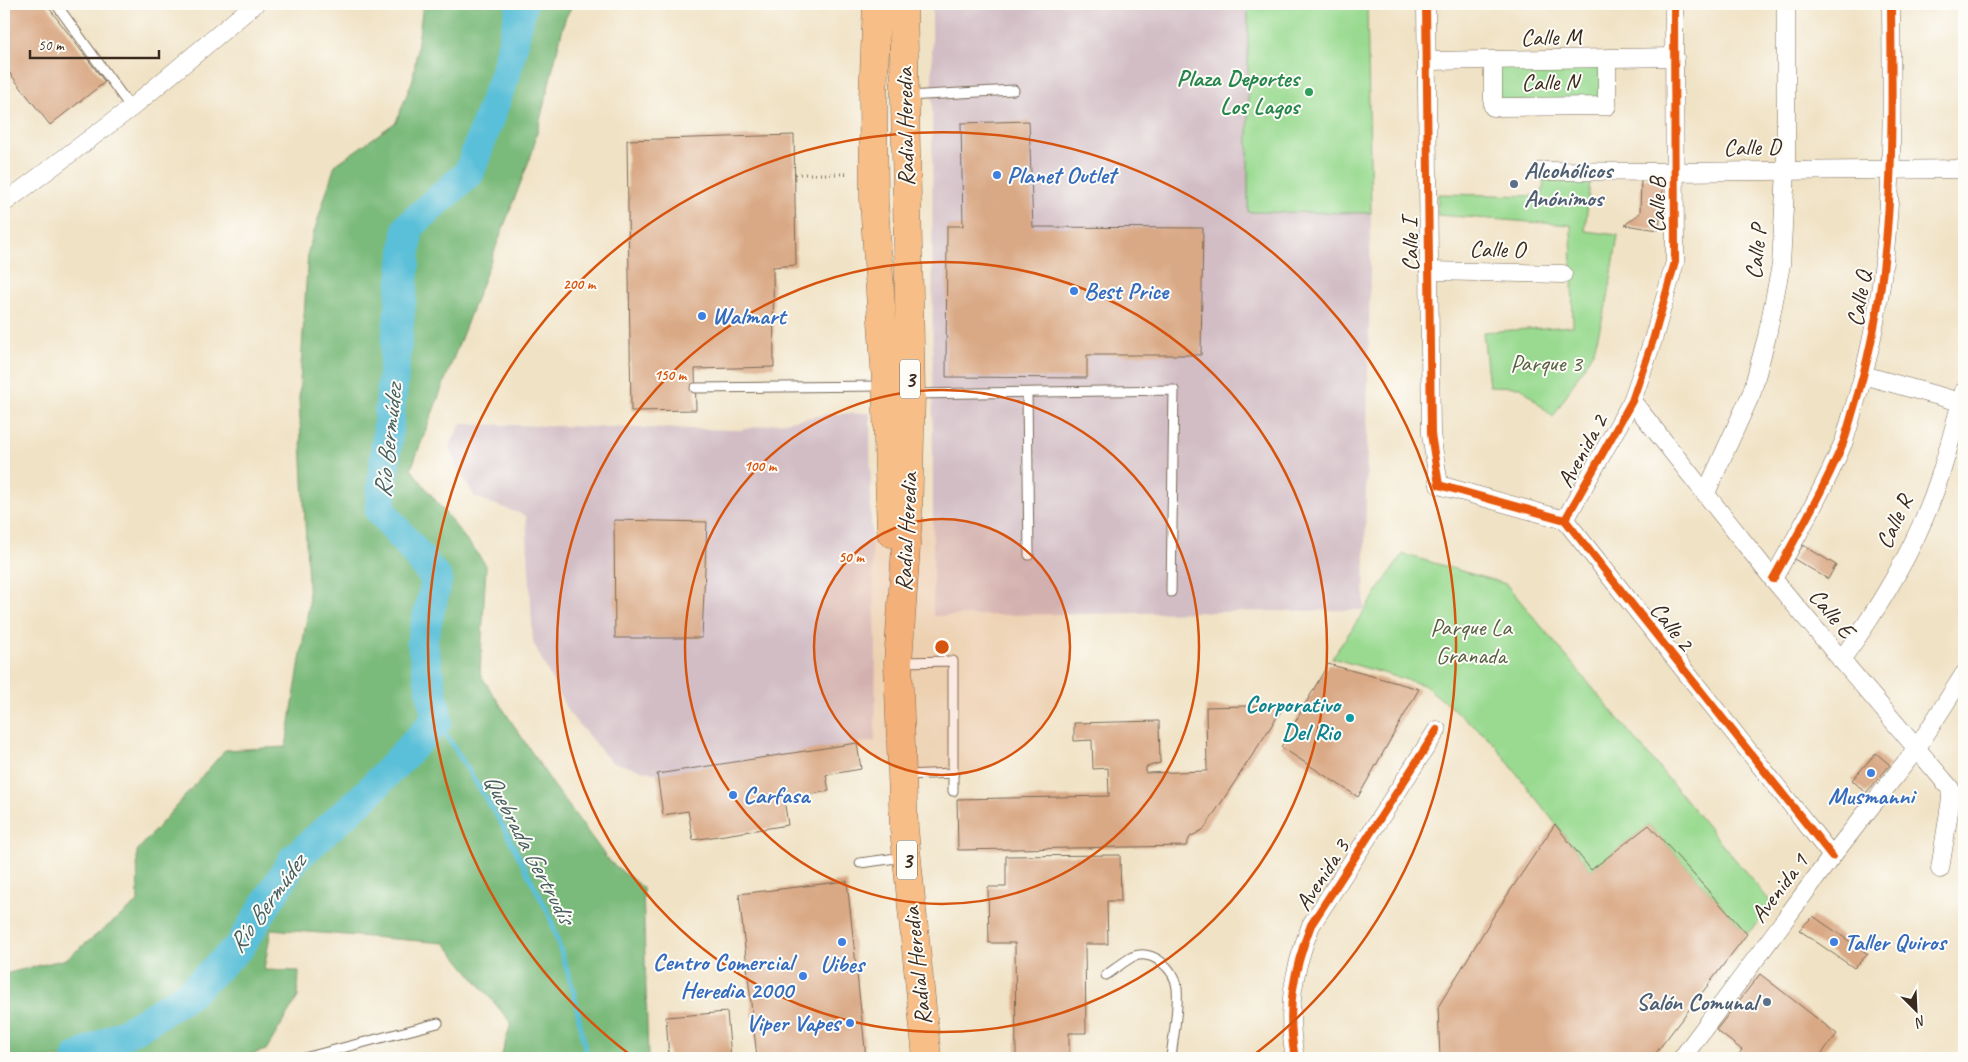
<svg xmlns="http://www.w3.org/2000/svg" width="1968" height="1062" font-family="Caveat,sans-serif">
	<rect width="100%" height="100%" fill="#fdfcf7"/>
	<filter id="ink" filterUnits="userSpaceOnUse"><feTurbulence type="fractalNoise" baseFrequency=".02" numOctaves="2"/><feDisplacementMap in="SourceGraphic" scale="10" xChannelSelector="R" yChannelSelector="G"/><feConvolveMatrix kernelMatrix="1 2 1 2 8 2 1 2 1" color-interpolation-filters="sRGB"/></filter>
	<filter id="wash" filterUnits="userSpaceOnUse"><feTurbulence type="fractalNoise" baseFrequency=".0096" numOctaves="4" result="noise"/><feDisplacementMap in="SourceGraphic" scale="20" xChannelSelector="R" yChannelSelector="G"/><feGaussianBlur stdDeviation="1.12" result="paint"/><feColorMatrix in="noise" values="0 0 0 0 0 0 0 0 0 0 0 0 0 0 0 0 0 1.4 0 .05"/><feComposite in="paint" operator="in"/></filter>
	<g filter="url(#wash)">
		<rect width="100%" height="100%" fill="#f0e2c5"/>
		<g fill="#d2bdc5">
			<path d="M932,4H1248V211L1371,213L1364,610L933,616Z"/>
			<path d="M870,413L871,524L876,641L875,741L657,774L611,762L568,712L533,642L526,516L475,497L456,466L449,446L461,424L740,430L828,414Z"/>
		</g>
		<g fill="#99da90" stroke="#6a8257">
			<path d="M1248,4H1367L1371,213L1248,212Z"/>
			<path d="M1607,59L1605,103L1498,100L1497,63Z"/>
			<path d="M1544,180L1590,181L1585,231L1618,235L1608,298L1594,350L1553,417L1521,387L1489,386L1483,332L1573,326L1571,225L1437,215L1438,194L1542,196Z"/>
			<path d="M1403,554L1506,584L1774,906L1747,934L1649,825L1591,870L1491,740L1424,685L1332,658Z"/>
		</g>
		<path fill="#7aba7a" stroke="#5a724c" d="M423,4H573L565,19L532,153L411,469L486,565L480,674L552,783L609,861L643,888L648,1058H501L511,1023L445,943L271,929L264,970L299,971L298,997L266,1050L240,1058H4V974L66,959L138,902L137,851L225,750L286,747L309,604L299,399L308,251L335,165L396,122L413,79Z"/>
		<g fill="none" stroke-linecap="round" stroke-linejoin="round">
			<path stroke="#5abfd8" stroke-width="5" d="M437,720L503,826L549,914L573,989L587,1058"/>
			<path stroke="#5abfd8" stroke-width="31" d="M77,1058L137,1027L189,994L240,946L294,859L367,794L437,720L422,641L437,579L380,510L408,227L469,173L507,68L522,4"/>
		</g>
		<g id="blocks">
			<g fill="#d9a884">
				<path d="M4,4H46L105,82L50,125L4,66Z"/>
				<path d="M1029,121L1033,227L1203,228L1201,355H1087V378L946,377L947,226H963L961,123Z"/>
				<path d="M794,135L796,265L773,267L774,367L695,369L696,410L631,411L627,140Z"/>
				<path d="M1641,178L1664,179L1659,230L1625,225L1640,213Z"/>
				<path d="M614,520L707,522L702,638H615Z"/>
				<path d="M1803,545L1836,565L1828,579L1794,559Z"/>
				<path d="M1328,664L1419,689L1358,797L1281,747Z"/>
				<path d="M1285,705L1204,829L1190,837L1186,846L958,850L957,799L1109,796L1108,768L1093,769L1092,740L1074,741V723L1159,721L1160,763L1146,767V773L1207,771L1206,707Z"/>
				<path d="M857,743L861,769L826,775L829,791L784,799L788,825L693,840L688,811L663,815L657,774Z"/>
				<path d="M1876,753L1890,765L1866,793L1852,780Z"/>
				<path d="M1555,824L1591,870L1649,825L1747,934L1652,1058H1440L1438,1007L1496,912Z"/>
				<path d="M1120,855L1121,901H1107L1108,944H1085L1086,1033H1069V1057L1016,1058L1015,943H989L988,887H1006V856Z"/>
				<path d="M847,881L866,1058H757L739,894Z"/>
				<path d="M1813,916L1868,954L1854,968L1799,930Z"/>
				<path d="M1760,974L1837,1034L1818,1058H1736L1742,1050L1716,1030Z"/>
				<path d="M727,1012L731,1058H669L666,1017Z"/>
			</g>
		</g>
	</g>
	<g filter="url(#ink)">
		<use href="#blocks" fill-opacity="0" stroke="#7a6a58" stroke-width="1"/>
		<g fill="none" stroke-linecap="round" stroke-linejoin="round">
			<g stroke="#7a6a58" stroke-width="11">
				<g id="lane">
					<path d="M56,4L131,108"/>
					<path d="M907,96L1014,90"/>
					<path d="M695,388L883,386"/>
					<path d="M1027,393L1029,555"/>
					<path d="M913,394L1174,390L1171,592"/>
					<path d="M901,662L953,661V791"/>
					<path d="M904,775L954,773"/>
					<path d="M860,863L904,857"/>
					<path d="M1106,975C1114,970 1123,962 1132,957C1152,948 1175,969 1177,988C1179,1009 1173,1037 1171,1058"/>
					<path d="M304,1058L438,1023"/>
				</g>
			</g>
			<g stroke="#7a6a58" stroke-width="19">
				<g id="street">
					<path d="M1426,4L1431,434L1439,485L1565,520L1832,856"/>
					<path d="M1428,61L1675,57"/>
					<path d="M1493,62V107L1607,106V59"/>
					<path d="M1541,171L1676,172L1964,169"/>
					<path d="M4,203L131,108L255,4"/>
					<path d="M1429,271L1563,274"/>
					<path d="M1863,375L1964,403"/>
					<path d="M1632,401L1773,579L1950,788L1951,799L1940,869"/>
					<path d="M1706,493L1752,392L1767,336L1781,265L1786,170V4"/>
					<path d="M1565,520L1632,401L1653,340L1675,262L1674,4"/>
					<path d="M1773,579C1798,534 1824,489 1844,441C1849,426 1853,410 1858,394C1896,264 1892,137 1891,4"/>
					<path d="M1841,660C1882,604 1919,542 1940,476C1949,448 1956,419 1964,391"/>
					<path d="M1295,1058C1286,1008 1293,971 1311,925L1437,730"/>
					<path d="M1682,1058L1832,856L1917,748L1964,674"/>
				</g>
			</g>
			<g stroke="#7a6a58" stroke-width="29">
				<g id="primary">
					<path d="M877,4L873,97L874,202L886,381L891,533"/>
					<path d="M903,4L911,394L908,518L898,662L904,829L927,1058"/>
				</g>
			</g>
			<path stroke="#7a6a58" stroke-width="3" stroke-dasharray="1 4" stroke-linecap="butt" d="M795,174H847"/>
			<use href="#lane" stroke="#fff" stroke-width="9"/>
			<use href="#street" stroke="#fff" stroke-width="18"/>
			<use href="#primary" stroke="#f7be88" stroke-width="28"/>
			<g stroke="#fdfcf7" stroke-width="11">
				<g id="cycleway">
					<path d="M1426,4L1431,434L1439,485L1565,520L1832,856"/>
					<path d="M1565,520L1632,401L1653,340L1675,262L1674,4"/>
					<path d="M1773,579C1798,534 1824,489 1844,441C1849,426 1853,410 1858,394C1896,264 1892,137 1891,4"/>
					<path d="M1295,1058C1286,1008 1293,971 1311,925L1437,730"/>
				</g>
			</g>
			<use href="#cycleway" stroke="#e8590c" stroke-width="8"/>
		</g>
	</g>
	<circle cx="942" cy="647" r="128" fill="#d7540e" fill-opacity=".12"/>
	<g fill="none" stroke="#d7540e" stroke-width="2.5">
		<circle cx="942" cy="647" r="128"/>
		<circle cx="942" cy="647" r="257"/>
		<circle cx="942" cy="647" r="385"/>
		<path d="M633 1057A514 514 0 1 1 1251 1057"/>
	</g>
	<circle fill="#2e9e5b" stroke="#fdfcf7" stroke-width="2" cx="1309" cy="92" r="5"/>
	<g fill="#3f7fe0" stroke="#fdfcf7" stroke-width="2">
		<circle cx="997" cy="175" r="5"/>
		<circle cx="1074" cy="291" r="5"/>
		<circle cx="702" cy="316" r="5"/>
		<circle cx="1871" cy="773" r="5"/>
		<circle cx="733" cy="795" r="5"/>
		<circle cx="842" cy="942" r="5"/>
		<circle cx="1834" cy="942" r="5"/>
		<circle cx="803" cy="976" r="5"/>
		<circle cx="850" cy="1023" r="5"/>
	</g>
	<g fill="#5c6f8a" stroke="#fdfcf7" stroke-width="2">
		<circle cx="1514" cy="184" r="5"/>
		<circle cx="1767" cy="1002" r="5"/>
	</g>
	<circle fill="#0f9aa8" stroke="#fdfcf7" stroke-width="2" cx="1350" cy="718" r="5"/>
	<g text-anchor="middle" stroke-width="4" stroke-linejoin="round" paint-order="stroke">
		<g fill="#fdfcf7" stroke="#75695f" stroke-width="1">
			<rect x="900" y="359.5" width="20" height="39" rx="4"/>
			<rect x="897" y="840.5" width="20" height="39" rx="4"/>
		</g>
		<g font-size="22" font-weight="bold" fill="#3b2a1e">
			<text x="910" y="387">3</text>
			<text x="907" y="868">3</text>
		</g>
		<g font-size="24" fill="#3b2a1e" stroke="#fdfcf7">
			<text transform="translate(1551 37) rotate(-1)" y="8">Calle M</text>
			<text transform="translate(1550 82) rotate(-1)" y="8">Calle N</text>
			<text transform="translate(905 127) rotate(-91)" y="8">Radial Heredia</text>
			<text transform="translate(1752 147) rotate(-1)" y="8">Calle D</text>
			<text transform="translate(1657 205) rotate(-89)" y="8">Calle B</text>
			<text transform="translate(1410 245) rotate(-90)" y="8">Calle I</text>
			<text transform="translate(1497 249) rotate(1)" y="8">Calle O</text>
			<text transform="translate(1756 252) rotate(-84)" y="8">Calle P</text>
			<text transform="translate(1859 299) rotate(-81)" y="8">Calle Q</text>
			<text transform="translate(1582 451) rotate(-61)" y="8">Avenida 2</text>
			<text transform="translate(1894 522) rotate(-65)" y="8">Calle R</text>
			<text transform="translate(906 532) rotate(-87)" y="8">Radial Heredia</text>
			<text transform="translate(1832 613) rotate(50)" y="8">Calle E</text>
			<text transform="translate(1672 626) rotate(52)" y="8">Calle 2</text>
			<text transform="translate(1322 875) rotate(-57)" y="8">Avenida 3</text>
			<text transform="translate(1779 888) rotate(-53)" y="8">Avenida 1</text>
			<text transform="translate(917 966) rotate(-96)" y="8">Radial Heredia</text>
		</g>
		<g font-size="24" font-weight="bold" fill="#27864d" stroke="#fdfcf7" text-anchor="end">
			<text x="1299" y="86">Plaza Deportes<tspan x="1299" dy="28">Los Lagos</tspan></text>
		</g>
		<g font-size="24" font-weight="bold" fill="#4e5e75" stroke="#fdfcf7" text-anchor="start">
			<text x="1524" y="178">Alcohólicos<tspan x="1524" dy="28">Anónimos</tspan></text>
			<text x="1757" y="1010" text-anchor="end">Salón Comunal</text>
		</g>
		<g font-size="24" font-weight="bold" fill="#366cbe" stroke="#fdfcf7" text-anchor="start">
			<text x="1007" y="183">Planet Outlet</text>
			<text x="1084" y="299">Best Price</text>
			<text x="712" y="324">Walmart</text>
			<text x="743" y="803">Carfasa</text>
			<text x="1871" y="804" text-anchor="middle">Musmanni</text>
			<text x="1844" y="950">Taller Quiros</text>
			<text x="793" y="970" text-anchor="end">Centro Comercial<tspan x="793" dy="28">Heredia 2000</tspan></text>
			<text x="842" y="972" text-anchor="middle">Uibes</text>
			<text x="840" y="1031" text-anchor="end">Viper Vapes</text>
		</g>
		<g font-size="24" fill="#575f40" stroke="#fdfcf7">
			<text x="1546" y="371">Parque 3</text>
			<text x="1471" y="635">Parque La<tspan x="1471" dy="28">Granada</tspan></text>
		</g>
		<g font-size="24" font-weight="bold" fill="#0d838f" stroke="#fdfcf7" text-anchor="end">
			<text x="1340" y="712">Corporativo<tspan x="1340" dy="28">Del Rio</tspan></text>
		</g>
		<g font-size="25" font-style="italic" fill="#465e5f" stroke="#fdfcf7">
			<text transform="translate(387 441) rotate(-84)" y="9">Río Bermúdez</text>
			<text transform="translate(530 848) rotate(62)" y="9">Quebrada Gertrudis</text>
			<text transform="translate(266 903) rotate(-54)" y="9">Río Bermúdez</text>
		</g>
	</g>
	<circle cx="942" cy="647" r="8" fill="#d7540e" stroke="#fdfcf7" stroke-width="2.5"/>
	<g font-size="15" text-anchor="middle" font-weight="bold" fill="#d7540e" stroke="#fdfcf7" stroke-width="4" stroke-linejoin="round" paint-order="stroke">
		<text x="579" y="289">200 m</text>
		<text x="670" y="380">150 m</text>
		<text x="760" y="471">100 m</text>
		<text x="851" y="562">50 m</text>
	</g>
	<rect width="1968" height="1062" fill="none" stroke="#fdfcf7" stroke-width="20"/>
	<g transform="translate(1916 1010) rotate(156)" stroke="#fdfcf7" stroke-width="4" paint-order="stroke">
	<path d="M0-4L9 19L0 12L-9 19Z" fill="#3b2a1e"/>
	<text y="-8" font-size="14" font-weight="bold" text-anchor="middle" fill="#3b2a1e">N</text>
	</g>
	<path d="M30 50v8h129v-8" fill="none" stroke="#3b2a1e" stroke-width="2.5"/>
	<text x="38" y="50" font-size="15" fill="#3b2a1e" stroke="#fdfcf7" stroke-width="4" paint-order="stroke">50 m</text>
</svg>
